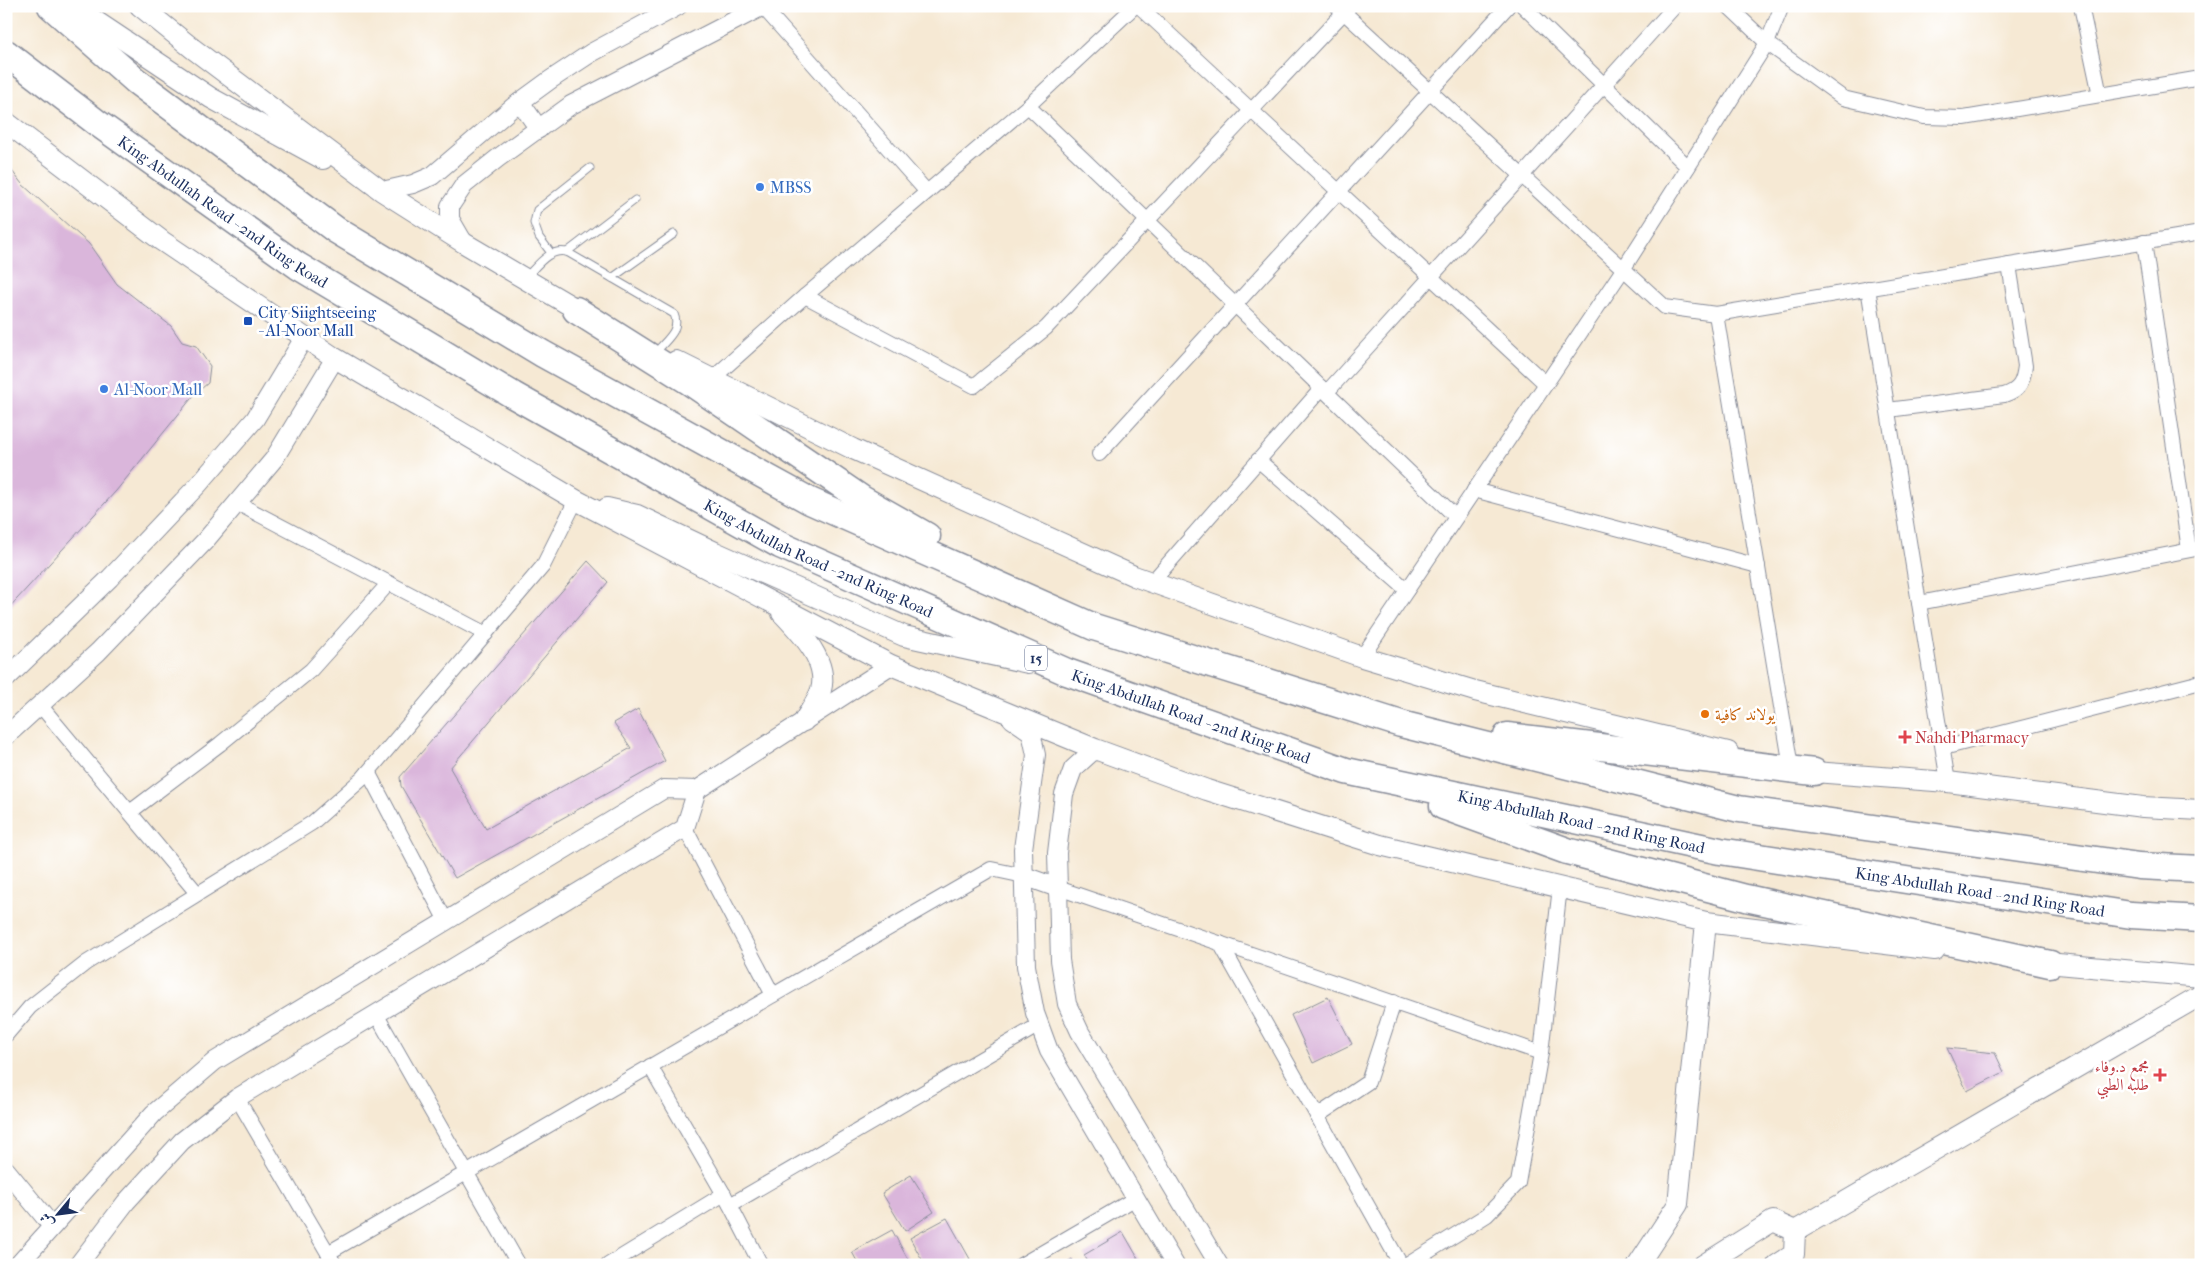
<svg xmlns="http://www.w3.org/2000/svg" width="2207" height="1271" font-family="'IM FELL French Canon',Amiri,serif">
	<rect width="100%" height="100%" fill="#fff"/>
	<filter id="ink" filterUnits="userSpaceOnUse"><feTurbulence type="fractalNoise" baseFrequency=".02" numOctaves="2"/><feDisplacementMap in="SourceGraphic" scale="10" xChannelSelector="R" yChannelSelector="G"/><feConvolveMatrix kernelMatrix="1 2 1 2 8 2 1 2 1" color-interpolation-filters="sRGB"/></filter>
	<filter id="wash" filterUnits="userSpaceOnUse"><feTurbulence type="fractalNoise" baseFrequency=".0096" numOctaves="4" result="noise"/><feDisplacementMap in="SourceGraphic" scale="20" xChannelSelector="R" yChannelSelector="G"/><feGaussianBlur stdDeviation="1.12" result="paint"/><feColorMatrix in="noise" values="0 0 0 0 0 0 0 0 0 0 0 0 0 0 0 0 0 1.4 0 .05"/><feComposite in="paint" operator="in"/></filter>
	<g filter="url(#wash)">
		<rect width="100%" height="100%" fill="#f6e9d4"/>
		<g id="blocks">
			<g fill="#dab6db">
				<path d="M6,163L22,184L89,244L117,284L171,326L182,342L196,346L210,366L208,383L195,394L116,491L6,611Z"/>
				<path d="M588,561L608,582L450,768L486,829L631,748L614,723L638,709L665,761L455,878L401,786L400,777Z"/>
				<path d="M1328,997L1352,1044L1313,1063L1291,1015Z"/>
				<path d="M1947,1048L1995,1053L2004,1072L1967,1091Z"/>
				<path d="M911,1175L934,1212L905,1231L882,1193Z"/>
				<path d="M947,1218L970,1259L960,1265H925L910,1238Z"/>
				<path d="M892,1230L911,1265H859L852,1252Z"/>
				<path d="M1123,1232L1142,1265H1090L1084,1255Z"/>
				<path d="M1072,1259L1075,1265H1062Z"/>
			</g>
		</g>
	</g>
	<g filter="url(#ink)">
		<use href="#blocks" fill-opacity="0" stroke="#888c99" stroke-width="1"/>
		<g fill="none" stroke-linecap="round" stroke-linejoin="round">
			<g stroke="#888c99" stroke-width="9">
				<g id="service">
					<path d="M567,252L635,200"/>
					<path d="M551,253L539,237L534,223L537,210L590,168"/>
					<path d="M526,277C538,265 549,248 567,252L674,314C681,330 667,339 657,351"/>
					<path d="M612,278L674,234"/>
				</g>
			</g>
			<g stroke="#888c99" stroke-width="16">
				<g id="minor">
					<path d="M762,6L927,192"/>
					<path d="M1139,6L1546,384"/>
					<path d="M1337,6L1665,307L1716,314L2201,233"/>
					<path d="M1523,6L1688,167"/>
					<path d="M1728,6L1767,43L1843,98L1924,117L1964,118L2201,78"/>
					<path d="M2081,6L2100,95"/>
					<path d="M1028,106L1456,517"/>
					<path d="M2144,242L2189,550"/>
					<path d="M1868,288L1948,782"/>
					<path d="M805,296L974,386L1046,328L1349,7"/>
					<path d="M1716,314L1791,767"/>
					<path d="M712,379L805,296L1028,106L1135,6"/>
					<path d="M1327,392L1675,6"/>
					<path d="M1888,410L2004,395C2020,390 2023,382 2025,366L2009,265"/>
					<path d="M1099,454L1508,6"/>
					<path d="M1258,460L1407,590"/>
					<path d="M1474,490L1758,566"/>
					<path d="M237,503L486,634"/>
					<path d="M1152,582L1322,388"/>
					<path d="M1919,603L2201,548"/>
					<path d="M1362,657L1624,268L1767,43L1782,6"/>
					<path d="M40,705L197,893"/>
					<path d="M1943,748L2201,682"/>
					<path d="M368,772L446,921"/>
					<path d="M130,812L220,744L311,670L389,583"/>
					<path d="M685,828L773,995"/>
					<path d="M1058,888L1541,1053"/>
					<path d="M1220,943L1401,1265"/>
					<path d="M376,1014L519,1265"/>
					<path d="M6,1035L30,1007L86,963L312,823L363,778L543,566L576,500"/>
					<path d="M650,1066L730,1205L761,1265"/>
					<path d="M237,1098L335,1265"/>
					<path d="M1317,1116L1368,1082L1394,1002"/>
					<path d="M730,1205L1039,1025"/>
					<path d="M328,1253L991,869L1024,876"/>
					<path d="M608,1265L724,1194"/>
					<path d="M1021,1265L1136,1198"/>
					<path d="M1407,1265L1487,1215L1518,1183L1541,1053L1560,887"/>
				</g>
			</g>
			<g stroke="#888c99" stroke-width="20">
				<g id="tertiary">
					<path d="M520,102L539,129"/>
					<path d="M382,191L413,184L432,176L513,107L550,80L591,53L678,6"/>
					<path d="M464,243L450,219V206L464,185L498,158L571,105L763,6"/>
					<path d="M6,679L110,578L198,485L255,419L304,338"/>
					<path d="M1012,719L1031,732L1036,755L1023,849L1026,966L1035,1013L1049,1051L1175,1265"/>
					<path d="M6,736L98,652L205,541L274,459L335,358"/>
					<path d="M1095,749L1073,769L1064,794L1057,853L1060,960L1067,1004L1080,1032L1219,1265"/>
					<path d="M1024,876L1058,888"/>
					<path d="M6,1170L52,1226"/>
					<path d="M18,1265L154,1113L215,1061L664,789L697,790L891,665"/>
					<path d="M78,1265L126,1202L182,1141L237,1098L685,828L697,790"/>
				</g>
			</g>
			<g stroke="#888c99" stroke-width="22">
				<g id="secondary">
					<path d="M73,6L211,98L323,159"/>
					<path d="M140,6L192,48L382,191L464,243L588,316"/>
					<path d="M6,122L162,241L335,358L576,500L891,665L1095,749L1207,790L1380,845L1706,922L1935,950"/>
					<path d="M676,361L853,449L1134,576L1362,657L1475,691L1728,752"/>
					<path d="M607,508L637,515L715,552L904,636L1028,663"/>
					<path d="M782,613C800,632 829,661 821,690C818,700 809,712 804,721"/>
					<path d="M1800,769L1814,772L1948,782L2143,807L2201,810"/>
					<path d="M2036,962L2201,977"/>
					<path d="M1795,1231L2201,995"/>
					<path d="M1638,1265L1678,1204L1706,922"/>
					<path d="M1703,1265L1773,1221L1795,1231"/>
					<path d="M1777,1265L1794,1254L1795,1231"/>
				</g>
			</g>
			<g stroke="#888c99" stroke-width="29">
				<g id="motorway">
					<path d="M51,6L136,81L336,230L543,354L810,501L1094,627L1401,724L1739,809L2139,866L2201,869"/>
					<path id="s1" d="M6,53L96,122L298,266L513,395L780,545L1067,672L1346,771L1720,851L2131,915L2201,919"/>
					<path d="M576,310L690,382L862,499L927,536"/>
					<path d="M1507,736L1814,772"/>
					<path d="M1443,806L1567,851L1746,898L2050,964"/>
				</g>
			</g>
			<use href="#service" stroke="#fff" stroke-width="7"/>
			<use href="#minor" stroke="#fff" stroke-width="14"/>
			<use href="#tertiary" stroke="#fff" stroke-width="18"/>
			<use href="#secondary" stroke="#fff" stroke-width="20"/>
			<use href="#motorway" stroke="#fff" stroke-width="26"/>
		</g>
	</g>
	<g fill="#3f7fe0" stroke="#fff" stroke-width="2">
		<circle cx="760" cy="187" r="5"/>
		<circle cx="104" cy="389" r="5"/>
	</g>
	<rect fill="#1a4fb4" stroke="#fff" stroke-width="2" x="243" y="316" width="10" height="10" rx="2.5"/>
	<circle fill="#e8710a" stroke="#fff" stroke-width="2" cx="1705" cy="714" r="5"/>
	<g fill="#e0444e" stroke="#fff" stroke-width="2">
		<path d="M1902.5 729.5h5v5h5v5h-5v5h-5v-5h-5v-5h5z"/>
		<path d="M2157.5 1067.5h5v5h5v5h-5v5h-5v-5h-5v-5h5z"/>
	</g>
	<g text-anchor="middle" stroke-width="5" stroke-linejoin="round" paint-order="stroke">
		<rect fill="#fff" stroke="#5f6d8e" stroke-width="1" x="1025" y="645.5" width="22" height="25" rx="4"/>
		<g font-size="15" font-weight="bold" fill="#1b2f5e">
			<text x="1036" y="663">15</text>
		</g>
		<g font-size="16" fill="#366cbe" stroke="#fff" text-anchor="start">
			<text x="770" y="193">MBSS</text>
			<text x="114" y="395">Al-Noor Mall</text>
		</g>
		<g font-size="16" fill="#1b2f5e" stroke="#fff">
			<text dy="6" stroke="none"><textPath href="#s1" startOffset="269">King Abdullah Road - 2nd Ring Road</textPath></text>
			<text dy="6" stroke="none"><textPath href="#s1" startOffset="959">King Abdullah Road - 2nd Ring Road</textPath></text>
			<text dy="6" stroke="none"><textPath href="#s1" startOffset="1364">King Abdullah Road - 2nd Ring Road</textPath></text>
			<text dy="6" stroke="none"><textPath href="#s1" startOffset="1769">King Abdullah Road - 2nd Ring Road</textPath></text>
			<text dy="6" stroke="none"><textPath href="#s1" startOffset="2174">King Abdullah Road - 2nd Ring Road</textPath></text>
		</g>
		<g font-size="16" fill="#164399" stroke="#fff" text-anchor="start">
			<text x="258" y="318">City Siightseeing<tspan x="258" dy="18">- Al-Noor Mall</tspan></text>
		</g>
		<g font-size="16" fill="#c56008" stroke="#fff" text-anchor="start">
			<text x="1715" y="720">يولاند كافية</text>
		</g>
		<g font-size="16" fill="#be3a42" stroke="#fff" text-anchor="start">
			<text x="1915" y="743">Nahdi Pharmacy</text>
			<text x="2149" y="1072" text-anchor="end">مجمع د.وفاء<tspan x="2149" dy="18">طلبه الطبي</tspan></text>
		</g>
	</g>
	<rect width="2207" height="1271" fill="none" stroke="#fff" stroke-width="25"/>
	<g transform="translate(58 1214) rotate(241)" stroke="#ffffff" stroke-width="4" paint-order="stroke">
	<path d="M0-4L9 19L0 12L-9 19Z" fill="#1b2f5e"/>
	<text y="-8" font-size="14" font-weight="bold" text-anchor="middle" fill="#1b2f5e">ش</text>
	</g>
</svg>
